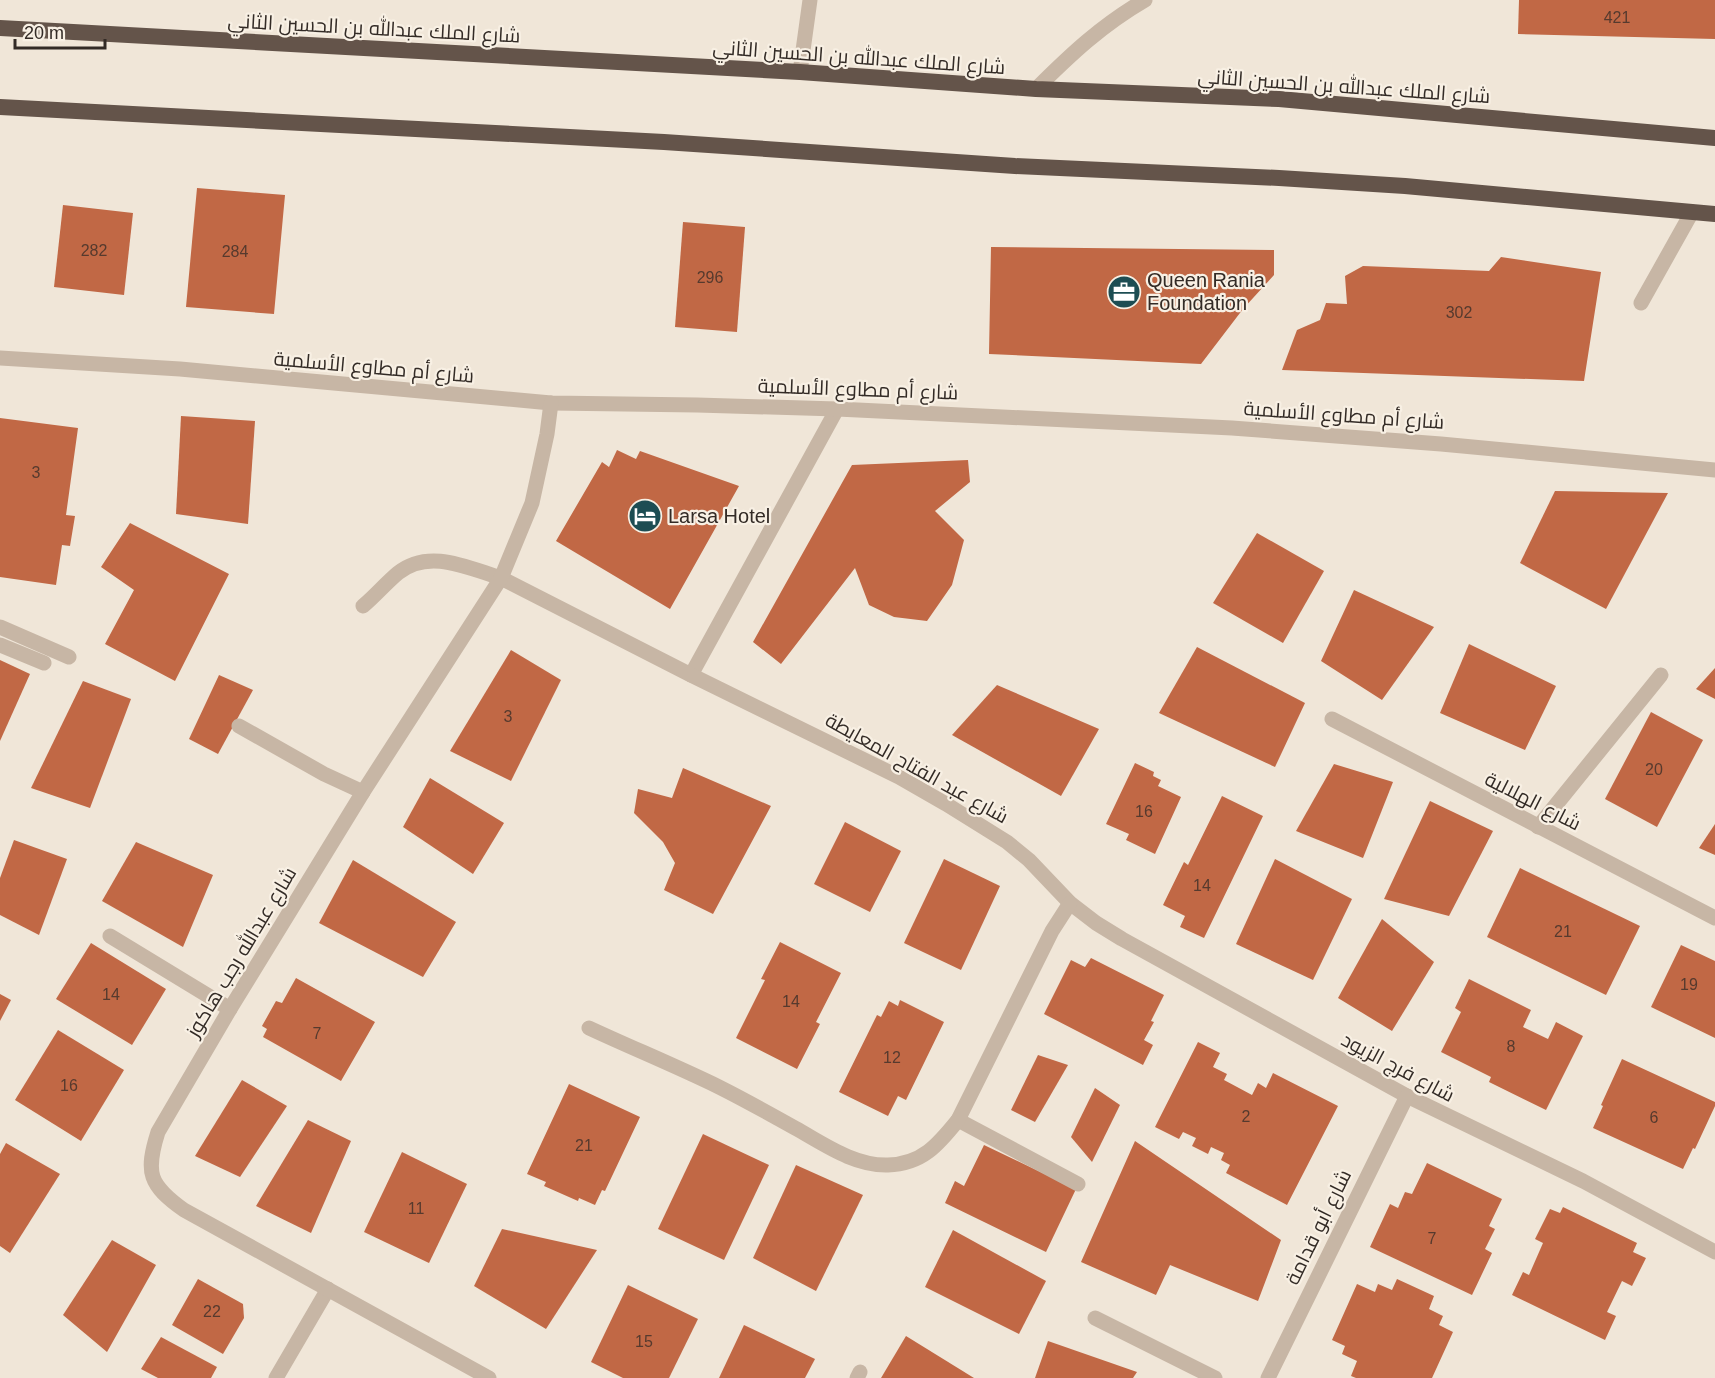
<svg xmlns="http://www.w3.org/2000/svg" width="1715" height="1378" font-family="Arial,Cairo,sans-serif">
	<rect width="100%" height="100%" fill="#f0e6d8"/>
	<g fill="#c16845">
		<path d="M1519,0H1715V39L1518,34Z"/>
		<path d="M197,188L285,195L274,314L186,307Z"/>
		<path d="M63,205L133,213L124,295L54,287Z"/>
		<path d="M683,222L745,227L737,332L675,327Z"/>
		<path d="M991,247L1274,250V275L1243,309L1201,364L989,354Z"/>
		<path d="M1501,257L1601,272L1584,381L1282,370L1297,330L1320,320L1326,303L1347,304L1345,276L1363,266L1489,271Z"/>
		<path d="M181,416L255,421L248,524L176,514Z"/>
		<path d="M0,418L78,428L66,515L75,516L70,546L62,545L56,585L0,577Z"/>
		<path d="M617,450L636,459L640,451L739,486L670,609L556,541L602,462L609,467Z"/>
		<path d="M968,460L970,482L935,511L964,540L952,585L927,621L894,617L869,605L855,568L781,664L753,642L852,465Z"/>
		<path d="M1555,491L1668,493L1606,609L1520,563Z"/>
		<path d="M130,523L229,574L175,681L105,644L134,590L101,567Z"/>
		<path d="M1257,533L1324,571L1283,643L1213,603Z"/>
		<path d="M1354,590L1434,627L1382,700L1321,661Z"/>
		<path d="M1469,644L1556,686L1525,750L1440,713Z"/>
		<path d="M1197,647L1305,703L1275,767L1159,713Z"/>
		<path d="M511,650L561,680L511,781L450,751Z"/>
		<path d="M0,660L30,674L0,741Z"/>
		<path d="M1715,668V699L1696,689Z"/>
		<path d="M219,675L253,690L218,754L189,739Z"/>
		<path d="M83,681L131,699L90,808L31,788Z"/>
		<path d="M997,685L1099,729L1061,796L952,735Z"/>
		<path d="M1651,712L1703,740L1657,827L1605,799Z"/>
		<path d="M1135,763L1154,772L1153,776L1161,780L1158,786L1181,797L1155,854L1126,840L1129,834L1106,824Z"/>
		<path d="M1334,764L1393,782L1363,858L1296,831Z"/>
		<path d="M683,768L771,806L713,914L664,890L675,863L663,842L634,813L638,789L672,798Z"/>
		<path d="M430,778L504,823L473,874L403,827Z"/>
		<path d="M1222,796L1263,816L1204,938L1180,927L1185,916L1163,905L1184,862L1188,865Z"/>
		<path d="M1430,801L1493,831L1449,916L1384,899Z"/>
		<path d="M845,822L901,851L870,912L814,884Z"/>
		<path d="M1715,824V855L1699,848Z"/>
		<path d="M14,840L67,859L39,935L0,915V878Z"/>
		<path d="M136,842L213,875L183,947L102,901Z"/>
		<path d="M944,859L1000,886L961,970L904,943Z"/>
		<path d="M1275,859L1352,899L1313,980L1236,944Z"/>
		<path d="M353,860L456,922L423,977L319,923Z"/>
		<path d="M1520,868L1640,926L1606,995L1487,937Z"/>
		<path d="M1382,919L1434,962L1392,1031L1338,998Z"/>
		<path d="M780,942L841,973L816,1022L820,1024L797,1069L736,1038L765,980L761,979Z"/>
		<path d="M91,943L166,989L132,1045L56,999Z"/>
		<path d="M1681,945L1715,961V1038L1651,1007Z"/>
		<path d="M1091,958L1164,995L1151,1021L1154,1022L1144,1040L1153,1045L1143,1065L1044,1014L1071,960L1085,967Z"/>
		<path d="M296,978L375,1022L341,1081L263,1037L267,1029L262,1026L276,1001L282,1003Z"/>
		<path d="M1469,979L1531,1010L1523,1027L1548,1039L1556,1022L1583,1036L1546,1110L1489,1082L1491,1077L1441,1052L1461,1012L1455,1008Z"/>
		<path d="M0,994L11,1000L0,1021Z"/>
		<path d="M900,1000L944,1022L906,1100L898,1096L888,1116L839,1092L877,1015L881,1017L889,1001L898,1006Z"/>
		<path d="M58,1030L124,1070L81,1141L15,1100Z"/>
		<path d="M1198,1042L1220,1053L1213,1067L1227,1074L1224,1080L1252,1095L1258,1083L1266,1088L1273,1073L1338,1106L1287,1205L1226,1173L1230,1165L1221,1160L1224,1153L1211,1147L1208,1154L1192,1146L1196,1138L1183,1132L1179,1139L1155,1127Z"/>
		<path d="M1038,1055L1068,1065L1035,1122L1011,1110Z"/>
		<path d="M1622,1059L1715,1102V1106L1695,1149L1693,1148L1683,1169L1593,1128L1603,1106L1601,1105Z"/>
		<path d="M242,1080L287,1106L240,1177L195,1156Z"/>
		<path d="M569,1084L640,1117L605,1191L602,1190L595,1205L579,1198L578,1201L544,1186L546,1182L527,1174Z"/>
		<path d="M1095,1088L1120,1105L1092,1162L1071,1137Z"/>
		<path d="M308,1120L351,1141L311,1233L256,1206Z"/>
		<path d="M703,1134L769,1165L724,1260L658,1229Z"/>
		<path d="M1135,1141L1281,1240L1258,1301L1170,1265L1156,1295L1081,1262Z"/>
		<path d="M6,1143L60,1174L10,1253L0,1246V1154Z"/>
		<path d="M984,1145L1076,1189L1046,1252L945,1203L955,1181L964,1186Z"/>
		<path d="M402,1152L467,1184L429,1263L364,1232Z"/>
		<path d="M1427,1163L1502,1199L1489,1226L1495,1229L1485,1249L1492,1253L1472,1295L1370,1247L1390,1204L1398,1208L1405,1192L1412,1194Z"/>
		<path d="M796,1165L863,1195L816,1291L753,1258Z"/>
		<path d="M1563,1207L1637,1243L1633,1252L1646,1258L1632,1286L1622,1281L1607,1312L1616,1316L1605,1340L1512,1295L1523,1272L1529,1275L1543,1243L1535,1239L1550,1209L1560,1213Z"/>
		<path d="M502,1229L597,1250L546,1329L474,1286Z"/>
		<path d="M953,1230L1046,1281L1019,1334L925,1287Z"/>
		<path d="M112,1240L156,1265L107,1352L63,1315Z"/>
		<path d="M198,1279L243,1304L244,1318L223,1354L172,1325Z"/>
		<path d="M1397,1279L1434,1296L1429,1309L1443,1316L1439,1325L1453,1332L1432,1378H1356L1351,1376L1357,1361L1342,1354L1345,1346L1332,1340L1357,1284L1375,1292L1378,1284L1392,1290Z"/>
		<path d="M628,1285L698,1319L669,1378H623L591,1362Z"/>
		<path d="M744,1325L815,1359L805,1378H719Z"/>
		<path d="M906,1336L974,1378H881Z"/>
		<path d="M161,1337L217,1367L211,1378H158L141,1369Z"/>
		<path d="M1048,1341L1137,1372L1133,1378H1035Z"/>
	</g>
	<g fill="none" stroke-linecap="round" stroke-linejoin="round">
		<g stroke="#c7b6a5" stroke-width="15">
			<path d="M1641,303L1692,212"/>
			<path d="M363,606C375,596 386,583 398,573C429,548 468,568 501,578"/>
			<path d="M0,627L69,657"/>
			<path d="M0,645L44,663"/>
			<path d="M691,675L837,409"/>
			<path d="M239,726L324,774L363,792"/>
			<path d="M1538,827L1661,675"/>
			<path d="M110,936L230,1009"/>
			<path d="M958,1120L1078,1184"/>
		</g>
		<g stroke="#c7b6a5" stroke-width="15">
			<path d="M800,72L810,0"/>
			<path d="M1036,89C1071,54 1102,25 1145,0"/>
			<path d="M0,358L180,369L551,403L697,405L837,409L1232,428L1441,444L1715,470"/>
			<path d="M501,578L691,675L899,777L946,804L1007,842L1029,860L1070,903L1096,923L1122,939L1407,1096L1583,1181L1715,1252"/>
			<path d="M1332,719L1715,918"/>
			<path d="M589,1028C632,1048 676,1066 719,1087C745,1100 770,1114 795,1128C824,1144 854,1166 888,1165C922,1164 938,1145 958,1120L1052,931L1070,903"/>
			<path d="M1095,1318L1215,1378"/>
			<path d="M276,1378L328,1289"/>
			<path d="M489,1378L184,1210C149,1185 145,1173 158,1132L230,1009L363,792L501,578L532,503L547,434L551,403"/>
			<path d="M857,1378L860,1372"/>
			<path d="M1268,1378L1407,1096"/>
		</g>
		<g stroke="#64544a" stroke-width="16">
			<path d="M0,28L800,72L1036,89L1279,99L1715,138"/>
			<path d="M0,107L664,142L1015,166L1279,178L1405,186L1715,214"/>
		</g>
	</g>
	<defs>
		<g id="office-disc" transform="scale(1.725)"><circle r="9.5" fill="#1d4d53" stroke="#f8f0e4"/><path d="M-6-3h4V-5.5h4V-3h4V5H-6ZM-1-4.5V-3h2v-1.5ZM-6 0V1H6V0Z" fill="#fff"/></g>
		<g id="hotel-disc" transform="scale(1.725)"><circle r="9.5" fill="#1d4d53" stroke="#f8f0e4"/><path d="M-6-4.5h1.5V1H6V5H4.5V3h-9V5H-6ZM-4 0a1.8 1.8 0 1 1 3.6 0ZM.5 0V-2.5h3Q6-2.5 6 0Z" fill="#fff"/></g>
	</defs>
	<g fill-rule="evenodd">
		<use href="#office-disc" x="1124" y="292"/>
		<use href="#hotel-disc" x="645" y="516"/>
	</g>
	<g text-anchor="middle" stroke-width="4.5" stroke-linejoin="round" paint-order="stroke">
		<g font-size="16" fill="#563a2e">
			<text x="1617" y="23">421</text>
			<text x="94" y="256">282</text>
			<text x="235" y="257">284</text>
			<text x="710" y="283">296</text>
			<text x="1459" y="318">302</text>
			<text x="36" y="478">3</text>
			<text x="508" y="722">3</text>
			<text x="1654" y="775">20</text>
			<text x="1144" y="817">16</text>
			<text x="1202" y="891">14</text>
			<text x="1563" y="937">21</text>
			<text x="1689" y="990">19</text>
			<text x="111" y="1000">14</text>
			<text x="791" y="1007">14</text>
			<text x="317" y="1039">7</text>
			<text x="1511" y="1052">8</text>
			<text x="892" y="1063">12</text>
			<text x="69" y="1091">16</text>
			<text x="1246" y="1122">2</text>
			<text x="1654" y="1123">6</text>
			<text x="584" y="1151">21</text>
			<text x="416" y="1214">11</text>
			<text x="1432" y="1244">7</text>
			<text x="212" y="1317">22</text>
			<text x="644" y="1347">15</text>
		</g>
		<g font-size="20" fill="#332b26" stroke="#f8f0e4">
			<text transform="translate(374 28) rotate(3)" y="7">شارع الملك عبدالله بن الحسين الثاني</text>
			<text transform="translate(859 57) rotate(4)" y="7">شارع الملك عبدالله بن الحسين الثاني</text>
			<text transform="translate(1344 86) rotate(4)" y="7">شارع الملك عبدالله بن الحسين الثاني</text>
			<text transform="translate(374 367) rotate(5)" y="7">شارع أم مطاوع الأسلمية</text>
			<text transform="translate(858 389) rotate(2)" y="7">شارع أم مطاوع الأسلمية</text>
			<text transform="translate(1344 415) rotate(4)" y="7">شارع أم مطاوع الأسلمية</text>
			<text transform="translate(917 768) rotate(29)" y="7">شارع عبد الفتاح المعايطة</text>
			<text transform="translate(1533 801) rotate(27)" y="7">شارع الهلالية</text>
			<text transform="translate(241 952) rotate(-59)" y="7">شارع عبدالله رجب هاكوز</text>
			<text transform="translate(1398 1067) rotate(28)" y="7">شارع فرج الزيود</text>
			<text transform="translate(1318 1227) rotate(-64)" y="7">شارع أبو قدامة</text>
		</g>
		<g font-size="20" fill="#332b26" stroke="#f8f0e4" text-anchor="start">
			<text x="1147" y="287">Queen Rania<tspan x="1147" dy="23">Foundation</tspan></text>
			<text x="668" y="523">Larsa Hotel</text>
		</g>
	</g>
	<path d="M15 39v9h90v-9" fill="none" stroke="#332b26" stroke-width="3"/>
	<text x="24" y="39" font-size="18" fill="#332b26" stroke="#f8f0e4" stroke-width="4.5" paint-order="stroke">20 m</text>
</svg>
